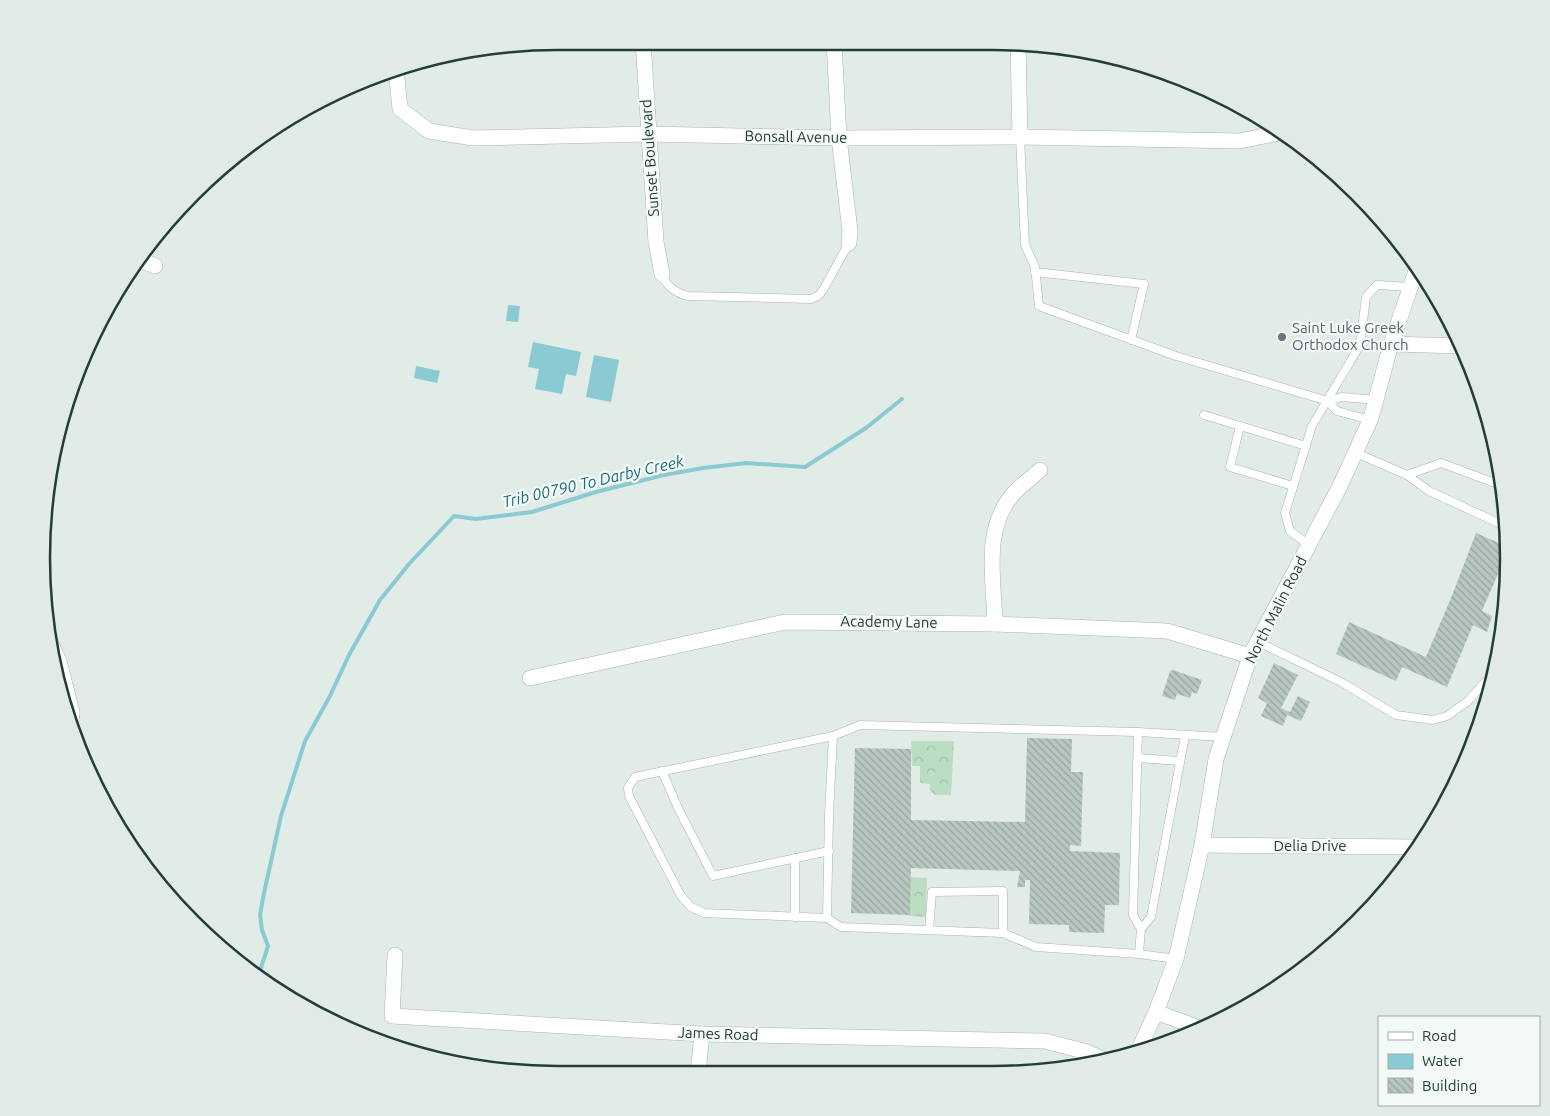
<svg xmlns="http://www.w3.org/2000/svg" width="1550" height="1116" font-family="Ubuntu,sans-serif">
	<defs>
		<pattern id="park-crowns" width="20" height="18" patternUnits="userSpaceOnUse" patternTransform="scale(1.25)"><rect width="20" height="18" fill="#bbdec3"/><path d="M2 6a3 3 0 1 1 6 0M12 15a3 3 0 1 1 6 0" fill="none" stroke="#a0c0a8"/></pattern>
		<pattern id="building-back-hatch" width="6" height="6" patternUnits="userSpaceOnUse" patternTransform="scale(1.25)"><rect width="6" height="6" fill="#b8c7c0"/><path d="M-1 5l2 2M0 0l6 6M5-1l2 2" fill="none" stroke="#95a39d"/></pattern>
	</defs>
	<rect width="100%" height="100%" fill="#e2ece7"/>
	<g fill="url(#park-crowns)">
		<path d="M911,741H954L951,795H935L930,790V784L920,783V766H912Z"/>
		<path d="M910,877L927,878L926,917L909,916Z"/>
	</g>
	<g fill="#8acad2">
		<path d="M508,305L520,306L518,322L506,321Z"/>
		<path d="M533,342L581,352L576,376L566,374L562,394L535,389L539,369L528,367Z"/>
		<path d="M594,355L619,360L611,402L586,397Z"/>
		<path d="M416,366L440,371L437,383L414,378Z"/>
	</g>
	<g fill="none" stroke-linecap="round" stroke-linejoin="round">
		<path stroke="#8acad2" stroke-width="4" d="M258,977L268,946L262,930L260,915L264,893L281,816L305,741L329,698L349,655L380,600L409,564L454,516L476,519L532,512L596,492L664,475L703,468L746,463L805,467L866,428L902,399"/>
	</g>
	<g fill="url(#building-back-hatch)">
		<path d="M1476,533L1506,546V555L1482,611L1492,616L1487,632L1473,625L1447,687L1402,667L1396,681L1336,654L1349,622L1426,657L1451,598Z"/>
		<path d="M1274,663L1298,675L1281,708L1290,712L1298,696L1310,702L1301,721L1287,715L1283,726L1261,716L1267,703L1258,698Z"/>
		<path d="M1173,670L1202,680L1197,694L1192,692L1190,698L1177,694L1175,700L1162,696L1170,671Z"/>
		<path d="M1027,738L1072,739L1071,772H1083L1081,846L1070,845V851L1120,853L1119,905H1105L1104,933L1069,932V925L1029,924L1030,880H1025V887H1017L1020,871L911,868L910,915L851,913L855,748L911,749V820L1025,822Z"/>
	</g>
	<g fill="none" stroke-linecap="round" stroke-linejoin="round">
		<g stroke="#a5b4ae" stroke-width="9">
			<g id="service">
				<path d="M1020,137L1025,245L1035,267L1039,306L1176,356L1328,401"/>
				<path d="M1035,272L1144,284L1131,340"/>
				<path d="M662,274C666,286 676,293 688,296L811,299L818,296L823,290L849,243"/>
				<path d="M1204,415L1306,446"/>
				<path d="M1370,420L1337,411L1328,401L1342,397L1377,400"/>
				<path d="M1240,426L1230,467L1293,486"/>
				<path d="M1356,453L1407,475L1429,491L1505,526"/>
				<path d="M1407,475L1441,463L1503,486"/>
				<path d="M1309,545L1290,531L1285,513L1312,426L1360,345L1366,297L1377,285L1411,287"/>
				<path d="M1258,642L1341,682L1396,715L1433,720L1447,716L1468,701L1487,680L1496,660"/>
				<path d="M1138,732L1133,915L1141,929L1139,954"/>
				<path d="M1138,758L1180,761"/>
				<path d="M662,771L678,808L713,876L829,851"/>
				<path d="M795,917V858"/>
				<path d="M827,918L829,815L833,736"/>
				<path d="M1141,929L1151,917L1185,736"/>
				<path d="M929,930L932,892L1003,891V933"/>
				<path d="M1176,959L1139,954L1036,947L1003,933L841,927L827,918L704,913L691,907L681,896L629,796L628,788L635,777L833,736L860,725L1138,732L1223,737"/>
			</g>
		</g>
		<g stroke="#a5b4ae" stroke-width="16">
			<g id="minor">
				<path d="M643,41L656,242L662,274"/>
				<path d="M834,41L839,138L850,231L849,243"/>
				<path d="M1018,44L1020,137"/>
				<path d="M396,69L400,109L429,131L473,138L648,134L839,138L1020,137L1240,141L1274,134L1278,130"/>
				<path d="M141,260L155,266"/>
				<path d="M1391,344L1460,346"/>
				<path d="M995,624C994,581 982,528 1014,493C1022,485 1031,478 1040,470"/>
				<path d="M50,642L59,661L72,712L71,721"/>
				<path d="M530,678L785,622L995,624L1167,631L1250,656"/>
				<path d="M1202,845L1418,847"/>
				<path d="M395,955L392,1016L702,1034L1045,1041L1087,1052L1102,1059"/>
				<path d="M1156,1012L1202,1029"/>
				<path d="M1139,1049L1156,1012L1176,959L1202,845L1216,759L1250,656L1340,486L1371,418L1391,344L1417,268"/>
				<path d="M698,1073L702,1034"/>
			</g>
		</g>
		<use href="#service" stroke="#fff" stroke-width="8"/>
		<use href="#minor" stroke="#fff" stroke-width="15"/>
	</g>
	<circle fill="#6b7280" stroke="#f3f9f6" stroke-width="2" cx="1282" cy="337" r="5"/>
	<g text-anchor="middle" stroke-width="4.5" stroke-linejoin="round" paint-order="stroke">
		<g font-size="15" fill="#223e35" stroke="#f3f9f6">
			<text transform="translate(796 137) rotate(1)" y="5">Bonsall Avenue</text>
			<text transform="translate(650 158) rotate(-94)" y="5">Sunset Boulevard</text>
			<text transform="translate(1276 610) rotate(-63)" y="5">North Malin Road</text>
			<text transform="translate(889 622) rotate(1)" y="5">Academy Lane</text>
			<text x="1310" y="851">Delia Drive</text>
			<text transform="translate(718 1034) rotate(2)" y="5">James Road</text>
		</g>
		<g font-size="15" fill="#5b616d" stroke="#f3f9f6" text-anchor="start">
			<text x="1292" y="333">Saint Luke Greek<tspan x="1292" dy="17">Orthodox Church</tspan></text>
		</g>
		<g font-size="16" font-style="italic" fill="#1c6e7a" stroke="#f3f9f6">
			<text transform="translate(593 481) rotate(-13)" y="6">Trib 00790 To Darby Creek</text>
		</g>
	</g>
	<path d="M0 0H1550V1116H0ZM558 50H992A508 508 0 0 1 1500 558V558A508 508 0 0 1 992 1066H558A508 508 0 0 1 50 558V558A508 508 0 0 1 558 50Z" fill="#e2eae7" fill-rule="evenodd"/>
	<path fill="none" stroke="#223e35" stroke-width="2.5" d="M558 50H992A508 508 0 0 1 1500 558V558A508 508 0 0 1 992 1066H558A508 508 0 0 1 50 558V558A508 508 0 0 1 558 50Z"/>
	<rect x="1378" y="1016" width="162" height="90" fill="#f3f9f6" stroke="#9faea9"/>
	<rect x="1388" y="1032" width="25" height="8" fill="#ffffff" stroke="#9faea9"/>
	<text x="1422" y="1041" font-size="15" fill="#223e35">Road</text>
	<rect x="1388" y="1054" width="25" height="15" fill="#8acad2" stroke="#9faea9"/>
	<text x="1422" y="1066" font-size="15" fill="#223e35">Water</text>
	<rect x="1388" y="1078" width="25" height="15" fill="url(#building-back-hatch)" stroke="#9faea9"/>
	<text x="1422" y="1091" font-size="15" fill="#223e35">Building</text>
</svg>
